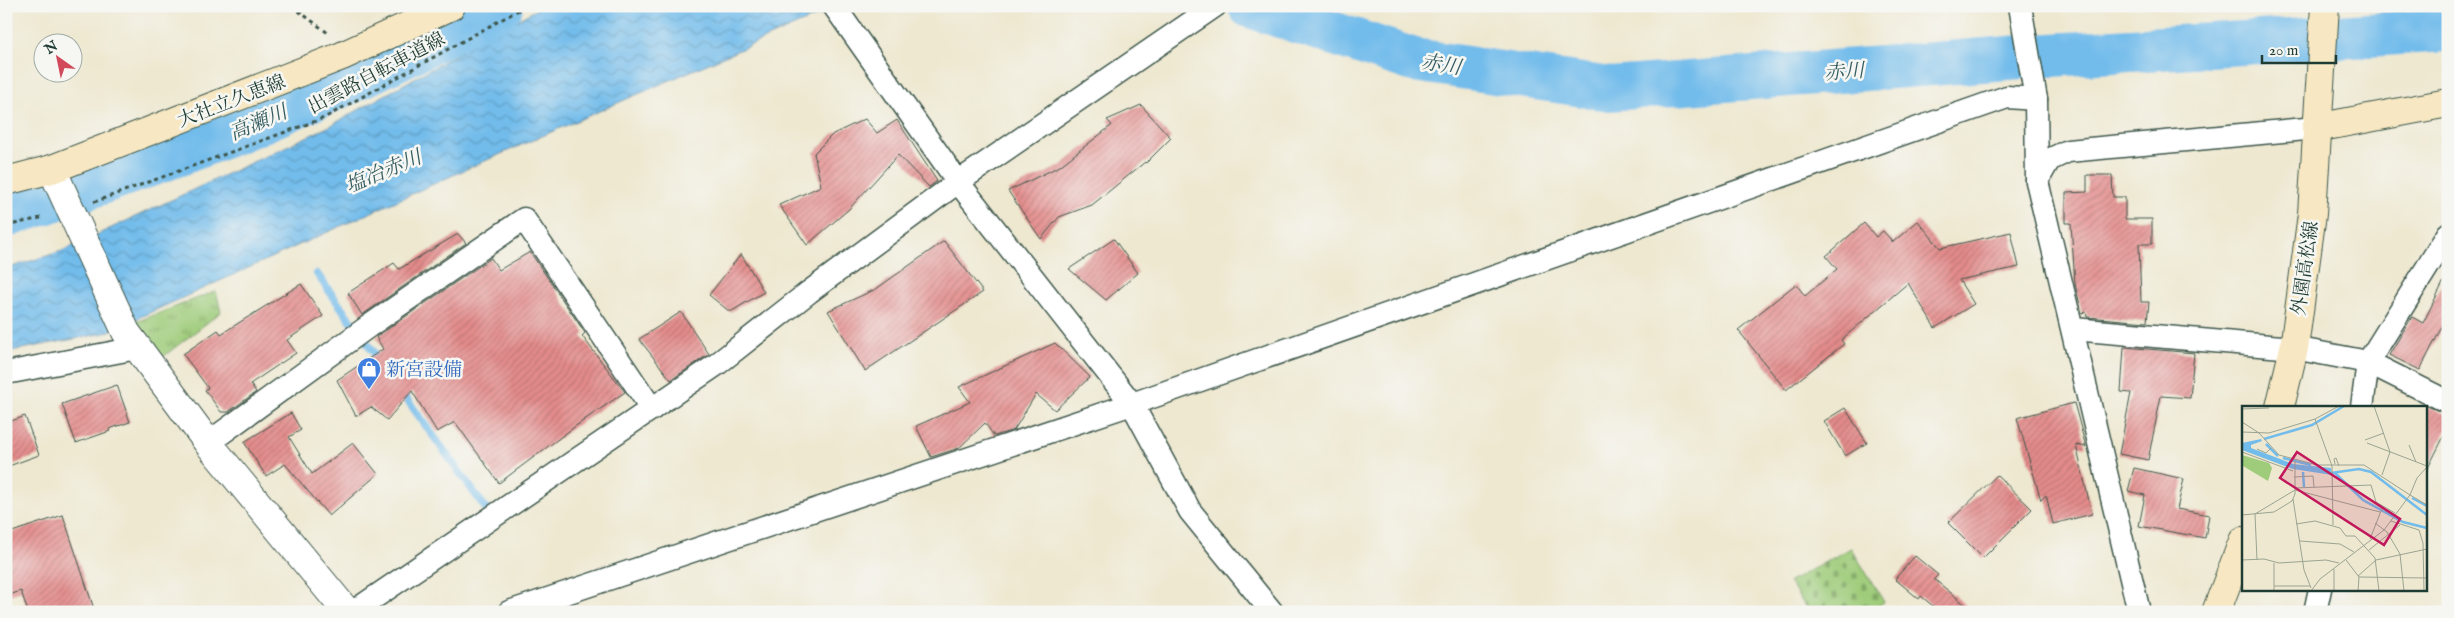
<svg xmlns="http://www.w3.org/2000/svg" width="2454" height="618" font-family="'IM FELL English','Noto Serif JP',serif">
	<defs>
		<pattern id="cemetery-stones" width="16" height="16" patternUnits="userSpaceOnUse" patternTransform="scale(1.25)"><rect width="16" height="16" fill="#9fcc7a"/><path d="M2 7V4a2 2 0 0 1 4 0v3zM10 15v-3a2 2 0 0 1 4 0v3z" fill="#81a765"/></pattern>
		<pattern id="park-tufts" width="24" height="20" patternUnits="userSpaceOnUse" patternTransform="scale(1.25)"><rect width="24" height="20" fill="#9fcc7a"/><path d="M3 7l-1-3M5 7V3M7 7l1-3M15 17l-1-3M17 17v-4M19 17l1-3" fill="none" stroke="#81a765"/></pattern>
		<pattern id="water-waves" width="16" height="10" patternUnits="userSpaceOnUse" patternTransform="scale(1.25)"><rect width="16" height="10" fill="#72bceb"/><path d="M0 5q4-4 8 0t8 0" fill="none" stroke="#5d9abf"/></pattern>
		<pattern id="building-hatch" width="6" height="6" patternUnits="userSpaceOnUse" patternTransform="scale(1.25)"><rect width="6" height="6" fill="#e48b8b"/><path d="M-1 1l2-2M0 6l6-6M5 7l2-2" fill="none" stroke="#b87372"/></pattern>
	</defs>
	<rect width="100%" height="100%" fill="#f6f6f2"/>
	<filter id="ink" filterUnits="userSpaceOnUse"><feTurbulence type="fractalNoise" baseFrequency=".02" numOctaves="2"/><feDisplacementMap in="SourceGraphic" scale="10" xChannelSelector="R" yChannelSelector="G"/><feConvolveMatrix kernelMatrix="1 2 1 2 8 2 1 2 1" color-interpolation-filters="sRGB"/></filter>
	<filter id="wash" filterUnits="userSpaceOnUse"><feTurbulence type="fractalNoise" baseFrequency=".0096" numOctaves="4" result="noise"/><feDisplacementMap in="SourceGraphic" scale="20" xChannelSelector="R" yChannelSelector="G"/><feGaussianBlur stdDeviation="1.12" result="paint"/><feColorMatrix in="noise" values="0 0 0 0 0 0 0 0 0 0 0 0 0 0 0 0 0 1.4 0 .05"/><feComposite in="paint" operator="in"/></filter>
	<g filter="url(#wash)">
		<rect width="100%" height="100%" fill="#eee8d0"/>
		<path fill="url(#cemetery-stones)" stroke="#5f8457" d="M1851,548L1884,602L1870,612H1809L1789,582Z"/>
		<path fill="url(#park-tufts)" stroke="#5f8457" d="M216,291L221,312L151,366L131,324Z"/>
		<path fill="url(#water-waves)" stroke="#487c90" d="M542,6H822L826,12L471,167L105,333L6,352V269L62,251L330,126Z"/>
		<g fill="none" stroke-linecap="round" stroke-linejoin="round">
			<g stroke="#72bceb" stroke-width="8">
				<path d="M317,274L380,361"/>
				<path d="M401,391L486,509"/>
			</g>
			<g stroke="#72bceb" stroke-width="44">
				<path d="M1250,6L1414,60L1610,89L2035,56L2448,30"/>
				<path d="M6,216C97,185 188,153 276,115C353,82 427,45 501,6"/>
			</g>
		</g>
		<g id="blocks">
			<g fill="url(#building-hatch)">
				<path d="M1141,105L1171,138L1146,163L1145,162L1092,205L1059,217L1041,239L1008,191L1060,166L1112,125L1107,120Z"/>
				<path d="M865,119L877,133L897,120L937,181L929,187L898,155L849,209L807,245L779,205L821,186L814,153L833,134Z"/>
				<path d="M2087,175H2112L2113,197H2125V219H2152V244H2139L2141,302H2149L2147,322L2087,317L2086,312L2082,313L2075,284L2071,223H2066V193L2087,192Z"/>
				<path d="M1918,221L1940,248L2011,232L2019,267L1959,280L1974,304L1935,328L1908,283L1841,340L1844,344L1786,390L1738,330L1796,284L1805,296L1837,269L1826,256L1864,223L1876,237L1883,231L1893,242Z"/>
				<path d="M458,234L466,243L362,315L348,293L394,263L399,269Z"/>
				<path d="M1114,239L1138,273L1106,300L1069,269Z"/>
				<path d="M944,241L983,292L865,371L828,311L876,289Z"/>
				<path d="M530,252L585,333L582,336L625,392L577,425L499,483L455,422L437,432L412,391L387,420L371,407L356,416L337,380L383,349L376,337L491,258L499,270Z"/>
				<path d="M741,254L764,292L730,312L709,295Z"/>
				<path d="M2448,273V315L2420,370L2389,355L2412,317L2423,323Z"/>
				<path d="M301,284L323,316L287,340L296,353L250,384L256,392L228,412H221L205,390L208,388L183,354L218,330L221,334Z"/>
				<path d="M681,312L709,354L671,380L639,339Z"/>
				<path d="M1055,343L1090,377L1055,410L1036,394L1014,430L994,436L985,423L959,448L931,457L916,426L970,402L959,387Z"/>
				<path d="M2124,347L2194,353L2190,398L2161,396L2148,460L2119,454L2131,393L2121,392Z"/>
				<path d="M117,385L130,422L109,429L110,431L76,443L62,404Z"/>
				<path d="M2074,403L2086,447L2076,445L2092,514L2053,524L2046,495L2041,500L2017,418Z"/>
				<path d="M2425,405L2448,415V428L2425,474Z"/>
				<path d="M1845,408L1867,443L1845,456L1824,421Z"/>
				<path d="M291,413L301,430L289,437L312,474L353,443L378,474L329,516L285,464L266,476L244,442Z"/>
				<path d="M25,416L39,455L6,467V423Z"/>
				<path d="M2134,468L2184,479L2177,509L2209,515L2205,538L2139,526L2145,495L2128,491Z"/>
				<path d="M1997,475L2032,509L1983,558L1948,523Z"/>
				<path d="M63,515L95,612H28L21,591L6,596V534Z"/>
				<path d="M1915,556L1938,575L1934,579L1974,612H1940L1921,596L1919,599L1895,579Z"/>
			</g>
		</g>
	</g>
	<g filter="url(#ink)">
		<use href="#blocks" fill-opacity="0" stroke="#3e574b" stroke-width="1"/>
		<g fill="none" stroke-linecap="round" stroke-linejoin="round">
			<g stroke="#3e574b" stroke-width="25">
				<g id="minor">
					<path d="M834,6L958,182L1132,404L1190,511L1272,612"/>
					<path d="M2020,6L2036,99L2037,181L2139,612"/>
					<path d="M2037,181L2049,160L2068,151L2316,128"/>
					<path d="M2073,329L2294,348L2368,362L2448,402"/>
					<path d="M6,373L137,348"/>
					<path d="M2362,407L2368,362L2448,234"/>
					<path d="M208,443L369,326L524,219L652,409"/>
					<path d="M353,612L716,365L809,292L958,182L1215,6"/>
					<path d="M509,612L1132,404L2007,97L2036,99"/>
					<path d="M2315,612L2320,589"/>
				</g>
			</g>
			<g stroke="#3e574b" stroke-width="30">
				<path id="tertiary" d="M52,169L126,332L208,443L347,612"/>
			</g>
			<g stroke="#3e574b" stroke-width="30">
				<g id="secondary">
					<path d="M2316,128L2448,103"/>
					<path d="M6,181L52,169L342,56L451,6"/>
					<path d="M2280,407L2294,348L2312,214L2325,6"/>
					<path d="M2216,612L2243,541"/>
				</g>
			</g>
			<g stroke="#3e574b" stroke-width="3" stroke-dasharray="4 4" stroke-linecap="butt">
				<path d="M292,6L328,33"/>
				<path d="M94,202L324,118L526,6"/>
				<path d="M6,226L45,217"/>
			</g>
			<use href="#minor" stroke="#fff" stroke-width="22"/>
			<use href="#tertiary" stroke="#fff" stroke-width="28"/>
			<use href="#secondary" stroke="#f7e8c3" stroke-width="28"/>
		</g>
	</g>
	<defs>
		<g id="shop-pin" transform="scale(1.25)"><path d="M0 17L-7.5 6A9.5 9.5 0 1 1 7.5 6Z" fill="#3f7fe0" stroke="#f6f6f2"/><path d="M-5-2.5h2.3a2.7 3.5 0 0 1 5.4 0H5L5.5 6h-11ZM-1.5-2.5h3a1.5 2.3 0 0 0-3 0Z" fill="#fff"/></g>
	</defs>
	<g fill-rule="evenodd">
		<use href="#shop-pin" x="369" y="369"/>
	</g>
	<g text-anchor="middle" stroke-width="5" stroke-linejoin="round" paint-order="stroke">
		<g font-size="19" fill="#1f3d34" stroke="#f6f6f2">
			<text transform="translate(376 72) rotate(-28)" y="7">出雲路自転車道線</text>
			<text transform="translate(231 100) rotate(-21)" y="7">大社立久恵線</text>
			<text transform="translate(2304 268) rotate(-82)" y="7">外園高松線</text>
		</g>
		<g font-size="19" fill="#366cbe" stroke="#f6f6f2" text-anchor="start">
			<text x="386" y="376">新宮設備</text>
		</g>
		<g font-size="20" font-style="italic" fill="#345d62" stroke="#f6f6f2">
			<text transform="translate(1441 64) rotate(9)" y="7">赤川</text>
			<text transform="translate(1844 71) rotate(-4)" y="7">赤川</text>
			<text transform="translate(258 122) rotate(-23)" y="7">高瀬川</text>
			<text transform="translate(383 171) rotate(-23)" y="7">塩冶赤川</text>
		</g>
	</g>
	<g transform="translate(2242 406)">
		<rect width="185" height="185" fill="#eee8d0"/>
		<path d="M0,49L27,57L30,62L26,75L1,60Z" fill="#9fcc7a"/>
		<path d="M19,33L20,35L9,39V42L51,58L89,62L90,69L51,63L0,44V37Z" fill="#72bceb"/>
		<path fill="none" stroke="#72bceb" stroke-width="2.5" d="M22,33L70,19L102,0M24,38L36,50M41,52L69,59M61,66L62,81M89,67L117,63L129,66L185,109M93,67L121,94L161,116L185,122M170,92L185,100"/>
		<path fill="none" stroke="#9ba492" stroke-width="1" d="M132,0L148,46L140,69M0,3L27,2M73,13L90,60L91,119M0,16L17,27L37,49L75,59H122L168,89L142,124L78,173L69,185M0,26L27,27L73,13L97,0M123,34L142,27M125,37L185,60M167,39L174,56M15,43L24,47L29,42M0,46L51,65M93,58L92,53L94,52L97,60M185,61L175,72L168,89L185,99M52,71L71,70L72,81M53,82L129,79L134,96L153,107M51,93L62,164L69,182M13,108L53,84L138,106M13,108L15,154M0,109L32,106L50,95L53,88V55M149,115L177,124L181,137L182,185M133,117L145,126L158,148L162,185M54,118L73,115L98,122L104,130H113L133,152L137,185M128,133L141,100M58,135L98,138L112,146M127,144L158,119M0,154L22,153L37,157L84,154L97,157M104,154L117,171L116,185M116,170L134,154L185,143M117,171L185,172M32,180H68M32,185V157M92,185V163"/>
		<path fill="#c2185b" fill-opacity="0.15" stroke="#c2185b" stroke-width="2.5" d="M55,46L158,113L142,139L38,72Z"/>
		<rect width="185" height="185" fill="none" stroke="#1f3d34" stroke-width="2.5"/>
	</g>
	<rect width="2454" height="618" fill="none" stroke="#f6f6f2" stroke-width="25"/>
	<g transform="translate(58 58) rotate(327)"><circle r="24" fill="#f6f6f2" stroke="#a0aca6"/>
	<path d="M0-4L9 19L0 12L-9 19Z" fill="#d1495b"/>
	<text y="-8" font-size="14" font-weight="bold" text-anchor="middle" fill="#1f3d34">N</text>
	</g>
	<path d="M2262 55v8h74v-8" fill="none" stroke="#1f3d34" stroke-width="2.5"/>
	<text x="2269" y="55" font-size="15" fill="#1f3d34" stroke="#f6f6f2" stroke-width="4" paint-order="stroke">20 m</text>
</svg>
